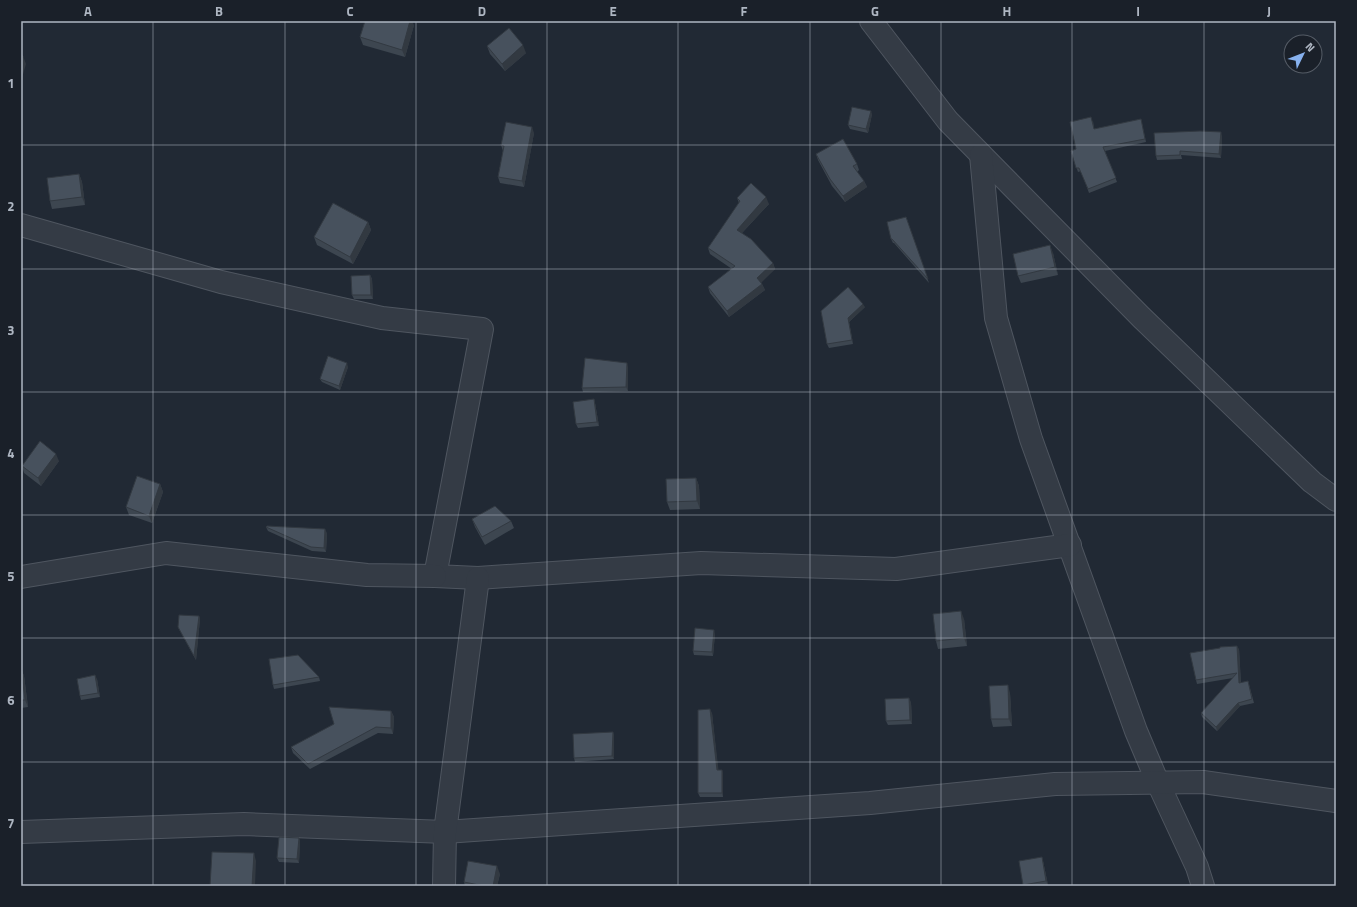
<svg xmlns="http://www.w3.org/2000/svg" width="1357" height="907" font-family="'Titillium Web',sans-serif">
	<rect width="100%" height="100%" fill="#212934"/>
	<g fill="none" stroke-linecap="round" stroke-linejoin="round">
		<g stroke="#4f5660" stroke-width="24">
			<g id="street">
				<path d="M871,21L948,121L1141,317L1312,482L1336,500"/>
				<path d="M981,155L996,318L1031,439L1136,731L1158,783L1197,867L1203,886"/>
				<path d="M21,225L221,282L382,318L482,329L435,576L478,578L701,563L896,569L1070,545"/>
				<path d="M21,577L166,553L367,575L435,576"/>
				<path d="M21,832L244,824L445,832L870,803L1055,784L1203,782L1336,801"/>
				<path d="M444,886L445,832L478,578"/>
			</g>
		</g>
		<use href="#street" stroke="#343b45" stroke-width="22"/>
	</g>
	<g fill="#3d4650">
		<path d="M414,25L405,57L363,45L360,37Z"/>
		<path d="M487,46L526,53L505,71L490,54Z"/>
		<path d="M872,114L868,133L850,129L848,125Z"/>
		<path d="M1141,119L1146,142L1105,151L1117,182L1089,193L1081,171L1078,172L1071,151L1076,149L1093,121L1094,129Z"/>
		<path d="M534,133L524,187L500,183L498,177L503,151L501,145Z"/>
		<path d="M1222,136L1221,158L1181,155L1182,159L1157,160L1156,156Z"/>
		<path d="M816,154L857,164L859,170L857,172L864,181L867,187L845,202L832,186L818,160Z"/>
		<path d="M79,174L82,182L85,205L52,209L50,201Z"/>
		<path d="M737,198L769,204L742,233L773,263L775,269L761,282L765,290L729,317L710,293L708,287L732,269L710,254L708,248L739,203Z"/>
		<path d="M906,217L929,283L894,243H893L891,239Z"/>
		<path d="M368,222L371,230L353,264L317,245L314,237Z"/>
		<path d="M1053,253L1058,275L1021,283L1018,276Z"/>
		<path d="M370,275L372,279L373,299H354L352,295Z"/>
		<path d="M865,307L849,322L853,344L829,348L827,344L821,311Z"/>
		<path d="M348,367L340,390L322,382L320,379Z"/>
		<path d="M628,367V391L583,392L582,388Z"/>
		<path d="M594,399L595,403L599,426L578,428L576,424Z"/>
		<path d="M59,461L41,486L24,473L22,466Z"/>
		<path d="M696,478L699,486L700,509L670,510L667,502Z"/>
		<path d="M160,484L163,492L152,523L129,515L126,507Z"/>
		<path d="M472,519L511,521L514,528L485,545L475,527Z"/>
		<path d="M266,527L327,533L326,552L312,551L268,531Z"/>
		<path d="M199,616L200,619L196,660L180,631L178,627Z"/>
		<path d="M964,619L967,646L938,649L936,641Z"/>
		<path d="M715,634L713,656L694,655L693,651Z"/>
		<path d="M1239,649L1241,683L1248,681L1254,703L1240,706L1217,731L1202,717L1201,713L1233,678L1197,684L1196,680Z"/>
		<path d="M21,668L24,676L28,707L21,708Z"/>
		<path d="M319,677L320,681L274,689L273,685Z"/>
		<path d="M97,679L100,697L81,700L80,696Z"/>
		<path d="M1010,693L1012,726L993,727L991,719Z"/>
		<path d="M911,702L912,724L888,725L886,721Z"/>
		<path d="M391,711L394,717L393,734L378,733L310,769L293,753L291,747Z"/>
		<path d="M712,713L718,770H722L723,774V797H700L698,793Z"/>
		<path d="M613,732L614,736V759L575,762L574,758Z"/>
		<path d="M299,838L300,842L299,863L279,862L277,858Z"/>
		<path d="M1019,861H1043L1048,885L1041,886H1024Z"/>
		<path d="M500,874L497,886H465L464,882Z"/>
	</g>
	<g fill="#323941">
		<path d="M410,21H412L414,25L405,57L402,50Z"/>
		<path d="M523,45L526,53L505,71L502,64Z"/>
		<path d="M23,56L26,64L21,81V64Z"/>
		<path d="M871,111L872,114L868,133L866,129Z"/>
		<path d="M532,127L534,133L524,187L522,181Z"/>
		<path d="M1221,132L1222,136L1221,158L1219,154Z"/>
		<path d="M79,174L82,182L85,205L82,197Z"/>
		<path d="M864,181L867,187L845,202L843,196Z"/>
		<path d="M766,197L769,204L739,236L737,230Z"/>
		<path d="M368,222L371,230L353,264L350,257Z"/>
		<path d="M1050,245L1053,253L1058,275L1055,267Z"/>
		<path d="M773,263L775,269L760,284L757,278Z"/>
		<path d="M370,275L372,279L373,299L371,295Z"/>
		<path d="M762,284L765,290L729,317L727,311Z"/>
		<path d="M863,304L865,307L849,322L853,344L852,340L848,318Z"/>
		<path d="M347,363L348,367L340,390L339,386Z"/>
		<path d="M627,363L628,367V391L626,387Z"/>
		<path d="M594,399L595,403L599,426L597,422Z"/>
		<path d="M56,454L59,461L41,486L38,478Z"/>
		<path d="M696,478L699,486L700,509L697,501Z"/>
		<path d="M160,484L163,492L152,523L149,516Z"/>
		<path d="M325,529L327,533L326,552L324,548Z"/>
		<path d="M961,611L964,619L967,646L964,638Z"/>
		<path d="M199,616L200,619L196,660L194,656Z"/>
		<path d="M714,630L715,634L713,656L712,652Z"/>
		<path d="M1237,646L1239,649L1241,687L1239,683Z"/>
		<path d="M21,668L24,676L28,707L25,700Z"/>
		<path d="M95,675L97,679L100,697L98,693Z"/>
		<path d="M1008,685L1010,693L1012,726L1009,719Z"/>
		<path d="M909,698L911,702L912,724L910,720Z"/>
		<path d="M1238,703L1240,706L1217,731L1216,727Z"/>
		<path d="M710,709L712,713L719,774L717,770Z"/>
		<path d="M391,711L394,717L393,734L391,728Z"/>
		<path d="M613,732L614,736V759L612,756Z"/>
		<path d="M722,770L723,774V797L722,793Z"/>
		<path d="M299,838L300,842L299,863L297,859Z"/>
		<path d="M254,853L256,861L255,886H252Z"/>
		<path d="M1042,857L1043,861L1048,885L1046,881Z"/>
		<path d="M497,866L500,874L497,886H493Z"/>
	</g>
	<g fill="#47515d" stroke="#323941">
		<path d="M365,21H410L402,50L360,37Z"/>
		<path d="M509,28L523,45L502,64L487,46Z"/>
		<path d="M21,55L23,56L21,64Z"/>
		<path d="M852,107L871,111L866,129L848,125Z"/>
		<path d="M1091,117L1094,129L1141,119L1145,139L1103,147L1116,178L1088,189L1079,168H1076L1071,151L1076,149L1070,122Z"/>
		<path d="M506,122L532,127L522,181L498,177L504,146L501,145Z"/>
		<path d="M1200,131L1221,132L1219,154L1180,151V155L1156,156L1154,133Z"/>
		<path d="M843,139L857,164L853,166L864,181L843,196L830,179L816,154Z"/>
		<path d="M79,174L82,197L50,201L47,178Z"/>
		<path d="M751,183L766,197L737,230L751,239L773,263L757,278L762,284L727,311L708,287L735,266L708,248L740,201L737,198Z"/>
		<path d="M333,203L368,222L350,257L314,237Z"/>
		<path d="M906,217L928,279L892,239H891L887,222Z"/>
		<path d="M1050,245L1055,267L1018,276L1013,254Z"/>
		<path d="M370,275L371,295H352L351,276Z"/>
		<path d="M848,287L863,304L848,318L852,340L827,344L821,311Z"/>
		<path d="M328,356L347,363L339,386L320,379Z"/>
		<path d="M585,358L627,363L626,387L582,388Z"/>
		<path d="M594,399L597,422L576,424L573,402Z"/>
		<path d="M40,441L56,454L38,478L22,466Z"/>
		<path d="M137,476L160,484L149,516L126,507Z"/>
		<path d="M696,478L697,501L667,502L666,479Z"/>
		<path d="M495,506L511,521L482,537L472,519Z"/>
		<path d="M267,526L325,529L324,548L311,547L266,527Z"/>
		<path d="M961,611L964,638L936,641L933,614Z"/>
		<path d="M179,615L199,616L194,656L178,627Z"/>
		<path d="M695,628L714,630L712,652L693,651Z"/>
		<path d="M1237,646L1239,683L1248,681L1252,699L1238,703L1216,727L1201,713L1237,673L1196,680L1190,653L1220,648V647Z"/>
		<path d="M298,655L319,677L273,685L269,659Z"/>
		<path d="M21,668L25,700H21Z"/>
		<path d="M95,675L98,693L80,696L77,679Z"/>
		<path d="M1008,685L1009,719H991L989,686Z"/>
		<path d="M909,698L910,720L886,721L885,699Z"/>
		<path d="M329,707L391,711V728L376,727L308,764L291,747L334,724Z"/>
		<path d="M710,709L717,770H722V793H698V710Z"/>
		<path d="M613,732L612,756L574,758L573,734Z"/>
		<path d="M279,837L299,838L297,859L277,858Z"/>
		<path d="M212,852L254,853L252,886H210Z"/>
		<path d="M1042,857L1046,881L1023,885L1019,861Z"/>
		<path d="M468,861L497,866L493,886H484L464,882Z"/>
	</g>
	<path fill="none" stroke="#aeb6c2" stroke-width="1" stroke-opacity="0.55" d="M153,21V886M285,21V886M416,21V886M547,21V886M678,21V886M810,21V886M941,21V886M1072,21V886M1204,21V886M21,145H1336M21,269H1336M21,392H1336M21,515H1336M21,638H1336M21,762H1336"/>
	<rect width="1357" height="907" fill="none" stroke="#1a2029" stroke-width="44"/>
	<g transform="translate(1303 54) rotate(47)"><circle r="19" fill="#1a2029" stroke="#555c66"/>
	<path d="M0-3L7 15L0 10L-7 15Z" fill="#87b1ee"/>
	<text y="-6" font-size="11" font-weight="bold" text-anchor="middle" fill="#aeb6c2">N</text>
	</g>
	<rect x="22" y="22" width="1313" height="863" fill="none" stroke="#aeb6c2" stroke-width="1.5"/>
	<g font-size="13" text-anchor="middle" font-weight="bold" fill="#aeb6c2">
		<text x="88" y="16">A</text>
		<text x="219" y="16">B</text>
		<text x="350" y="16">C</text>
		<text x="482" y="16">D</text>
		<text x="613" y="16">E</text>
		<text x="744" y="16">F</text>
		<text x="875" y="16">G</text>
		<text x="1007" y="16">H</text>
		<text x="1138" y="16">I</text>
		<text x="1269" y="16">J</text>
		<text x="11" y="88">1</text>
		<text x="11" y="211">2</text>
		<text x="11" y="335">3</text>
		<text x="11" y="458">4</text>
		<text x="11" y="581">5</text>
		<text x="11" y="705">6</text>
		<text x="11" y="828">7</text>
	</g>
</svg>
